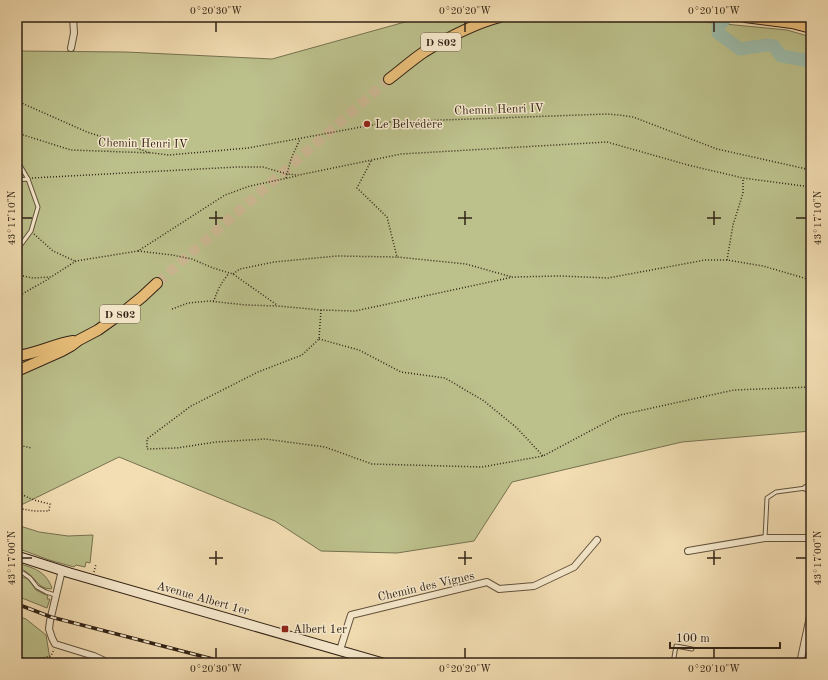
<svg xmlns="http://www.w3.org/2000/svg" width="828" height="680" font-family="'Old Standard TT',serif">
	<rect width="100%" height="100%" fill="#f3deb3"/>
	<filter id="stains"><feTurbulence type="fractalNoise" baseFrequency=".005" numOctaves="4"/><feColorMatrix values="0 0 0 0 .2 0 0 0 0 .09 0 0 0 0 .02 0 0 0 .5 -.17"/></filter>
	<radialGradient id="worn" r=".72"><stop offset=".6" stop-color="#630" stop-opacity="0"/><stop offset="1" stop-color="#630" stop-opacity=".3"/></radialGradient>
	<g fill="#bcc18c" stroke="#767251">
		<path d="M423,17H652L787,30L811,37V431L682,442L512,482L474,541L397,553L321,551L275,521L119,457L17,507V51L126,52L272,59Z"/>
		<path d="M17,525L39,532L68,536L93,535L90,563L86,562L85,567L76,565L74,567L49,560L17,548Z"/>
		<path d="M17,563C33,568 45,570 52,588L51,589C38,588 38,581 29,574C26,571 22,569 17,568Z"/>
		<path d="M17,575L28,579L36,590L48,596L47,599H50L47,608L17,596Z"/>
		<path d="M17,616L26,619L46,635L50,659L54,663H17Z"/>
	</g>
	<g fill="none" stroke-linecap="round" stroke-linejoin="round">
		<path stroke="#9cbcaa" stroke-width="13" d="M727,17L718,27V33L740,49L767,45L774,46L781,56L811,61"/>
		<path stroke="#ccb994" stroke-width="10" stroke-dasharray="10 5" stroke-linecap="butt" d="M157,283L389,79"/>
		<g stroke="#62523d" stroke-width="5">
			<g id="service">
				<path d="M17,160L28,179L38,207L31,231L17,250"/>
				<path d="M17,180L28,179"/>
				<path d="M765,538L767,498L776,492L806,488"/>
				<path d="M17,571L23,573L30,578L37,587L46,592L55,595"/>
				<path d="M673,663L676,646L692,649"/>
			</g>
		</g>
		<g stroke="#62523d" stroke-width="8">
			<g id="minor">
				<path d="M71,48L74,33L73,17"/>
				<path d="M806,488H811"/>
				<path d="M688,551L765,538H811"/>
				<path d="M62,570L50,621L49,629L52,638L55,644L94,656L109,663"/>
				<path d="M340,650L351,615L487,582L499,589L534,586L574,567L597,540"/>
				<path d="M800,663L811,612"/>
			</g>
		</g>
		<g stroke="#312316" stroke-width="11">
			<path id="secondary" d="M17,556L70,573L383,663"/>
		</g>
		<g stroke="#312316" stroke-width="12">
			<g id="primary">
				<path d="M745,17L792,23L811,28"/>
				<path d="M389,79C401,70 412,60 424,52C447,38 473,24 500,17"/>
				<path d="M17,356C36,354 54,344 73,341"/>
				<path d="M17,371L62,351L71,346L79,340L98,330L126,310L142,297L157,283"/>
			</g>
		</g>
		<g stroke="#312316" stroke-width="1.5" stroke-dasharray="1 2" stroke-linecap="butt">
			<path d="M17,101L87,132L151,153"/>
			<path d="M17,133L71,150L153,153L169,155L248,148L388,122L607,114L619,115L633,117L717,149L811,170"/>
			<path d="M371,161L357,188L387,217L397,257L466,264L512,277"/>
			<path d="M32,178L237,167H263L287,174L299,175L401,154L607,142L688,165L743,178L811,187"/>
			<path d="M286,178L291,159L300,139"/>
			<path d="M34,234L53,251L75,261"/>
			<path d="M138,251L172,255L192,259L213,268L233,274L277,305"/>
			<path d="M727,260L733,225L743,193V178"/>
			<path d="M233,274L240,269L274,262L337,256L397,257"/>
			<path d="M17,275L33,278L51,277L76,261L138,251L225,195L250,186L297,176"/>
			<path d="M17,297L50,278"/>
			<path d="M213,301H214C217,290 222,282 229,273"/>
			<path d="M172,309L188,303L209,301L246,305L278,306L321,310L355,311L513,277L560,276L608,278L705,260H727L763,266L811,280"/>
			<path d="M321,310L319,339L302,355L258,372L191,406L147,439V449L177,448L216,442L265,439L325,447L372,464L482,467L543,456L620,415L734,390L811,387"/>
			<path d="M319,339L359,350L401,372L445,378L484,401L517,428L543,456"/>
			<path d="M17,452L23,446L31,448"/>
			<path d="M17,490C26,499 38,501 50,504L49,511H34L17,508"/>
			<path d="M94,572L96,564"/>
			<path d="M17,656C28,660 40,659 51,656L54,649"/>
		</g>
		<use href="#service" stroke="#f7eace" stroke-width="3"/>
		<use href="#minor" stroke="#f7eace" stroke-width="6"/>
		<use href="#secondary" stroke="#f7eace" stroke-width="9"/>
		<use href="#primary" stroke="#eabf7a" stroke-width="10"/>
		<g stroke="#312316" stroke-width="3.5">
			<path id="rail" d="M17,604L51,617L228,663"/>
		</g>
		<use href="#rail" stroke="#f7eace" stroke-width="2" stroke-dasharray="6" stroke-linecap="butt"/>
	</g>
	<path fill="none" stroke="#312316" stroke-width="1.5" d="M216,22V32M465,22V32M714,22V32M216,211V225M465,211V225M714,211V225M22,218H32M209,218H223M458,218H472M707,218H721M796,218H806M216,551V565M465,551V565M714,551V565M22,558H32M209,558H223M458,558H472M707,558H721M796,558H806M216,648V658M465,648V658M714,648V658"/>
	<g fill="#8f2418" stroke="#f7eace" stroke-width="1.5">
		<circle cx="367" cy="124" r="4"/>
		<rect x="281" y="625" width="8" height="8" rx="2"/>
	</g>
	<g text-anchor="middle" stroke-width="3" stroke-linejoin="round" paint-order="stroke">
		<g fill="#f7eace" stroke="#6c5f4d" stroke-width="1">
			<rect x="421" y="33" width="40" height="18" rx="3"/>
			<rect x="100" y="305" width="40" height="18" rx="3"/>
		</g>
		<g font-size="11" font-weight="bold" fill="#312316">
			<text x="441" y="46">D 802</text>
			<text x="120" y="318">D 802</text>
		</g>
		<g font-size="12" fill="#312316" stroke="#f7eace">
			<text transform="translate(499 109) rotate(-2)" y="4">Chemin Henri IV</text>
			<text transform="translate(143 143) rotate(1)" y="4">Chemin Henri IV</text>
			<text transform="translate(426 586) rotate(-13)" y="4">Chemin des Vignes</text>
			<text transform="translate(203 598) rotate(16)" y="4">Avenue Albert 1er</text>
		</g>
		<g font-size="12" fill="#312316" stroke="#f7eace" text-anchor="start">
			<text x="375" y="128">Le Belvédère</text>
			<text x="293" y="633">Albert 1er</text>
		</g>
	</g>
	<rect width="828" height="680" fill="none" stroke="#f3deb3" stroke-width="44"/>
	<path d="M670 642v6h110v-6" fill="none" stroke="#312316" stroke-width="2"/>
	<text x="676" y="642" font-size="12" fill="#312316" stroke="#f7eace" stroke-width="3" paint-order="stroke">100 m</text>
	<rect x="22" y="22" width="784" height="636" fill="none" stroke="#312316" stroke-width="1.5"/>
	<g font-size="10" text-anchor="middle" fill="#312316">
		<text x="216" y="14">0°20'30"W</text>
		<text x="465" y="14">0°20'20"W</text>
		<text x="714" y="14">0°20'10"W</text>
		<text transform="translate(11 218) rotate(-90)" y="4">43°17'10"N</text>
		<text transform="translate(817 218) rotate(-90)" y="4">43°17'10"N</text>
		<text transform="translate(11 558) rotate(-90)" y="4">43°17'00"N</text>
		<text transform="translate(817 558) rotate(-90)" y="4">43°17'00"N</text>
		<text x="216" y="672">0°20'30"W</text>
		<text x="465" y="672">0°20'20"W</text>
		<text x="714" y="672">0°20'10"W</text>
	</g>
	<rect width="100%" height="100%" filter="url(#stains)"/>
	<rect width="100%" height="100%" fill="url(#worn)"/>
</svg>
